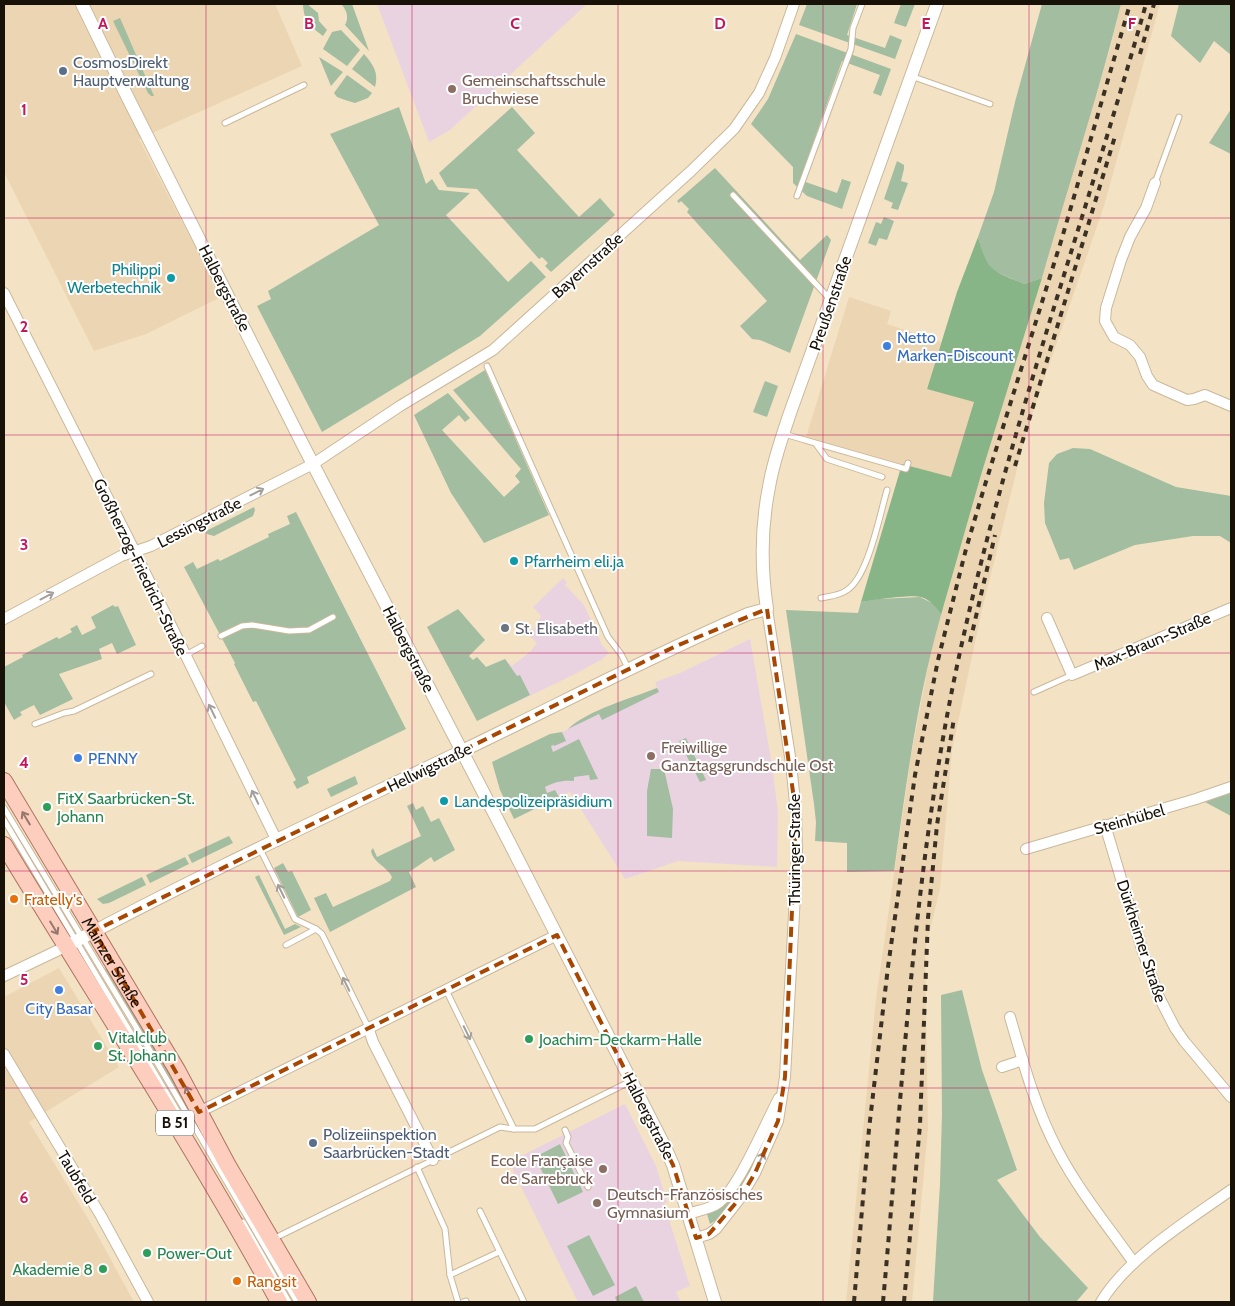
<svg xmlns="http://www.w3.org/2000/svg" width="1235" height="1306" font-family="Cabin,sans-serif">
	<rect width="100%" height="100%" fill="#f4e2c5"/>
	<g fill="#ecd5b2">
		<path d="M4,4H275L302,66L139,139L221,297L146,334L94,351L4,172Z"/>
		<path d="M1121,4H1160L1104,206L1027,429L982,610L952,750L940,889L925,950L928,1129L912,1302H846L876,999L911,756L932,646L981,475L1042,278L1069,181L1110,49Z"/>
		<path d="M849,297L891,311L887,324L941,342L927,388L974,402L951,478L902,464L900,471L804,444Z"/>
		<path d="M59,968L119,1067L29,1122L93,1227L134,1302H4V997Z"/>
	</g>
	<g fill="#ead3e1">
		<path d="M377,4H587L450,130L429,142Z"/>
		<path d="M563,578L567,582L565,585L584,605L602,645L609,653L601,660L575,674L513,704L505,659L512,666L531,651L537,643L530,636L541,616L533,607Z"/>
		<path d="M750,639L772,765L778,812L777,867L678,861L625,879L570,792L520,816L504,771L565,739L562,732L568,729L577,721L598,711L657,688L655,682L680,673Z"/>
		<path d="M625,1104L656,1166L667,1202L664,1204L690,1286L676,1292L681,1302H578L509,1162Z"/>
	</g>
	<g fill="#a2bda0">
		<path d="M303,4H307L318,13L319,21L327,30L323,36C309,25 304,22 303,4Z"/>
		<path d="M342,4H352L369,51L345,25C349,18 347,11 342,5Z"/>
		<path d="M807,4H857L847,35L885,48L890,35L902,40L895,59L799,25Z"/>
		<path d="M901,4H915L906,27L894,23Z"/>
		<path d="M1042,4H1121C1098,96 1068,186 1042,278L1024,284L992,270L983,256L978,237L994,192L1015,102Z"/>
		<path d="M1179,4H1231V55L1214,41L1200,63L1171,36Z"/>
		<path d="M120,18L154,96H151L148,93L113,21Z"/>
		<path d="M341,30L360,50L347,66L323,49L332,32Z"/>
		<path d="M796,34L891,69L881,96L873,93L880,75L842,61L800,180L837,193L842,179L851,182L842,209L807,196L793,183V167L751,124L768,99Z"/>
		<path d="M364,54C373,64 379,73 375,87L352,69Z"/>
		<path d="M319,57L343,72L331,86Z"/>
		<path d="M347,75L372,93L368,98L355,103L345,100L337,97L334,93Z"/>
		<path d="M399,107L426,184L432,179L439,190L470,193L446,215L508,282L531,261L546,277L480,336L322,432L257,306L271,299L268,291L379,225L330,134Z"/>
		<path d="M512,107L535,133L517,150L579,217L600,198L615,215L551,272L545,266L548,263L542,257L539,259L477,189L447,187L439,173Z"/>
		<path d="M1231,109V154L1209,143Z"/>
		<path d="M897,161L904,165V169L901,181L908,183L898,210L891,208L893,203L884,199Z"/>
		<path d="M715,168L800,260L827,235L831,240L790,353L760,340L752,339L740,326L767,301L687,212L689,209L681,201L679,203L677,201Z"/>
		<path d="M884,217L894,221L887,240L879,238L876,246L868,243L876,222L881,224Z"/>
		<path d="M485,370L549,515L484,543L451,493L414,415L448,393L470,418L465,422L459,415L442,430L504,497L520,482L515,476L521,469L453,390Z"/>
		<path d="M765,381L778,386L767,417L753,412Z"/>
		<path d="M1073,448L1090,449L1176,487L1231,496V543L1220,536H1193L1135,545L1074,570L1069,558L1060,560L1045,523L1044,503L1049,463L1057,454Z"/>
		<path d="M254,507L255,510L253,516L214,536L207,534L206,531Z"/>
		<path d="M296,512L406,729L307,777L309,783L297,789L293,782L296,780L256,701L253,702L234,664L235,663L184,567L193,562L197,569L218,559L220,561L269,537L268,534L290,524L287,516Z"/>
		<path d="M920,597L934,604L941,615C917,698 906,786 894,871L847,872V843L815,841L816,822L814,804L786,610L858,613L861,602L878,599Z"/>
		<path d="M113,605L115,607L118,606L136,645L117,654L112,643L99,649L102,659L59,674L73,699L40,715L34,705L20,712L22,715L14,720L4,702V667L23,657L22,655L57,637L59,639L72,632L70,629L77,625L82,635L96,628L91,617Z"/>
		<path d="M458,609L485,640L469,656L473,660L477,657L486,667L505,659L517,676L520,675L530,695L477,721L427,627Z"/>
		<path d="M657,688L659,692L602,720L599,714L568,729C590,709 630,699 657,688Z"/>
		<path d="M562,732L566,741L554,746V745L551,746L553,752L579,739L598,779L590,780L589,775L574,777V781C562,780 555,782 545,787L547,793L555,790L559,797L514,819L500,790L492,762L550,734Z"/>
		<path d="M686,738L706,780L700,782L679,741Z"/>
		<path d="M651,769H664L673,809L672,838L647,836V791Z"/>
		<path d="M355,776L358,784L331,797L327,789Z"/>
		<path d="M1231,793V816L1205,802Z"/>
		<path d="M413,803L416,810L423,806L431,822L439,818L455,850L434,862L431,857L409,872L416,887L330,932L314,898L326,893L333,907L390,881L392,877C387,866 374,864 371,851L373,848L377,857L421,836L407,806Z"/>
		<path d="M229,836L233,843L192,863L188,855Z"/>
		<path d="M185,857L189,864L150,883L146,875Z"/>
		<path d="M283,863L288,872L292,871L311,910L298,917L274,868Z"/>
		<path d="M259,875L285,929L295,924L301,927L284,935L255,877Z"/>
		<path d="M142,877L146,885L109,903L103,904L97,899Z"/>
		<path d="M108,967L149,1033L196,1121L195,1122L105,969Z"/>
		<path d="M962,990L982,1070L1017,1170L997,1180L1040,1237L1088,1288L1076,1302H933L940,1184L942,1114L941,995Z"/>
		<path d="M775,1119C762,1148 738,1210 710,1224L707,1214C720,1210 727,1204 735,1194Z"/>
		<path d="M560,1144L583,1192L558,1204L535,1157Z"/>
		<path d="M589,1235L615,1285L593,1296L567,1246Z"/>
		<path d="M636,1286L644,1302H617L615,1297Z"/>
	</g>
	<path fill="#88b587" d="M978,237C988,273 992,270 1024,284L1042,278L981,475L941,615C936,607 931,600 921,597C911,594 872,600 861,602L902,464L951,477L974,402L927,389L957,292Z"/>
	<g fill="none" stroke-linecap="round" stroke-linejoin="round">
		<g stroke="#c9b89b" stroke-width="7">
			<g id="service">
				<path d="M911,76L990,104"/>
				<path d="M225,123L304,85"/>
				<path d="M1155,183L1179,117"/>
				<path d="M733,195L829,298"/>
				<path d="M797,196L851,49L853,28L862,4"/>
				<path d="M487,366L608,637L621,654L628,668"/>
				<path d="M784,434L906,469L908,463"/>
				<path d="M816,444L827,459L882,477"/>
				<path d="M821,598C830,596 839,596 847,590C868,577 880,514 887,490"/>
				<path d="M221,636L242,626L252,625L289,631L309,630L333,617"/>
				<path d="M186,655L202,646"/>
				<path d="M1034,692L1072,675"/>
				<path d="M35,724L64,713L74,711L151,674"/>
				<path d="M4,808L142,1037L297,1302"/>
				<path d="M4,820L187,1127"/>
				<path d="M260,849L295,919L316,929L322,934L368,1027"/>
				<path d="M286,945L316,929"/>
				<path d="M446,990L514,1129"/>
				<path d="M565,1130L568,1137L566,1143L588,1187"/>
				<path d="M417,1167L445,1229L450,1275L458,1302"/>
				<path d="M480,1211L524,1302"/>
				<path d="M243,1222L289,1302"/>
				<path d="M273,1239L500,1127L514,1129H535L631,1081"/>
				<path d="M450,1275L499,1252"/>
				<path d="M463,1302L466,1301"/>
			</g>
		</g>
		<g stroke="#c9b89b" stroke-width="12">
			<g id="minor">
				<path d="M1155,183L1146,208L1130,237L1121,260L1106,308L1105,321L1114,337L1130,345L1140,357L1147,376L1153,385L1187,400L1194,399L1205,395L1231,406"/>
				<path d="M4,293L128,538L277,841"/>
				<path d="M1047,618L1072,675L1231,608"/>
				<path d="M4,619L121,556L151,546L313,464L400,406L493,350L691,171L734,129L759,93L775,58L794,4"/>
				<path d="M1105,825L1142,949L1159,997L1175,1028L1184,1041L1231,1097"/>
				<path d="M1026,849L1196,799L1231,787"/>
				<path d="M4,976L65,947"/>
				<path d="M1010,1017C1023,1062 1036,1110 1058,1151C1079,1191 1108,1226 1134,1263"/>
				<path d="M368,1027L373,1042L433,1160"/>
				<path d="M4,1054L101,1216L148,1302"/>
				<path d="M1002,1067L1023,1060"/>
				<path d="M199,1112L557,935"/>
				<path d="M688,1214C697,1211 709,1209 717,1204C737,1192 766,1122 779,1098"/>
				<path d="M696,1238L709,1234L716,1229L741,1197L755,1173L778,1121L785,1077L794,914L797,852L796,813L791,763L767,609"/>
				<path d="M1101,1302C1128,1257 1189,1220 1231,1190"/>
			</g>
		</g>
		<g stroke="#c9b89b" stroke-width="14">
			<g id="tertiary">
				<path d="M82,4L127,96L303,445L507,838L665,1147L673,1165L715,1302"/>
				<path d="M65,947C195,877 329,815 462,751C558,705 651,656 748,614L767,609C761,569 761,527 769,487C773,462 782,437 790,413L937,4"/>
			</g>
		</g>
		<g stroke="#ac7561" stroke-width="18">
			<g id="primary">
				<path id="s1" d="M4,781L153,1030L177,1070L227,1164L308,1302"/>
				<path d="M4,845C96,997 194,1146 279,1302"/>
			</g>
		</g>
		<use href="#service" stroke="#fff" stroke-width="5"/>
		<use href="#minor" stroke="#fff" stroke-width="10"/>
		<use href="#tertiary" stroke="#fff" stroke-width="12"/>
		<use href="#primary" stroke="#fdcdbe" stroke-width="16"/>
		<g stroke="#3a3124" stroke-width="4" stroke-dasharray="6 6" stroke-linecap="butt">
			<path d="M1140,54L1154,4"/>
			<path d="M1015,466L1116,133"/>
			<path d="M970,642L995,535"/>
			<path d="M854,1302L869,1129L888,967L915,775L938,660L966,549L984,488L1062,238L1130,4"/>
			<path d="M883,1302C903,1085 913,866 960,652C1008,432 1085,220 1146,4"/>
			<path d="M904,1302L920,1125L928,918L937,825L954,718"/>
		</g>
	</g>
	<defs><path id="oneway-shaft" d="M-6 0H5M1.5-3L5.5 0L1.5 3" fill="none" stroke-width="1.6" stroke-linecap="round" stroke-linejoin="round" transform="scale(1.25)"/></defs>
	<g stroke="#a3a09c">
		<use href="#oneway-shaft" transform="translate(257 492) rotate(-27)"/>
		<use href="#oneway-shaft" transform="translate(47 596) rotate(-28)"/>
		<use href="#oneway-shaft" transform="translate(212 711) rotate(-116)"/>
		<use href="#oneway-shaft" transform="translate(255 797) rotate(-116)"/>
		<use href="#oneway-shaft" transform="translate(281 891) rotate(-116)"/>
		<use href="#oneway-shaft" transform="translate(346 984) rotate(-116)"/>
		<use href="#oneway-shaft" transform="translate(467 1033) rotate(64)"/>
		<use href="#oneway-shaft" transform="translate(761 1159) rotate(-66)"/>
	</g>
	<g stroke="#96786c">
		<use href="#oneway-shaft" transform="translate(26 818) rotate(-121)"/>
		<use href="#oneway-shaft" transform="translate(54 928) rotate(59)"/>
		<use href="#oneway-shaft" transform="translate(189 1093) rotate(-118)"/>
	</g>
	<path fill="none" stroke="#a84701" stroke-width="4" stroke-dasharray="10 6" stroke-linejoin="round" d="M767,609L796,813L785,1077L778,1121L755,1173L741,1197L709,1234L696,1238L673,1165L557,935L199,1112L94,931L676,646Z"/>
	<path fill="none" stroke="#c2185b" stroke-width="1" stroke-opacity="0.55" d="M206,4V1302M412,4V1302M618,4V1302M823,4V1302M1029,4V1302M4,218H1231M4,435H1231M4,653H1231M4,871H1231M4,1088H1231"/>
	<g fill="#5c6f8a" stroke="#fff" stroke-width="2">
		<circle cx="63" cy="71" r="5"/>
		<circle cx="313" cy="1143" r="5"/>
	</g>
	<g fill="#8d6e63" stroke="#fff" stroke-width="2">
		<circle cx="452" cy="89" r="5"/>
		<circle cx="651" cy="756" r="5"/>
		<circle cx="603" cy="1169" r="5"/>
		<circle cx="597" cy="1203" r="5"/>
	</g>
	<g fill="#0f9aa8" stroke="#fff" stroke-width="2">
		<circle cx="171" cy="278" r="5"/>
		<circle cx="514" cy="561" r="5"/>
		<circle cx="444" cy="801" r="5"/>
	</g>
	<g fill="#3f7fe0" stroke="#fff" stroke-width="2">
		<circle cx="887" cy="346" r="5"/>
		<circle cx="78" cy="758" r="5"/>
		<circle cx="59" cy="990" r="5"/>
	</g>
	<circle fill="#6b7280" stroke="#fff" stroke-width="2" cx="505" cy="628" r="5"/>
	<g fill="#2e9e5b" stroke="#fff" stroke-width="2">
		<circle cx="47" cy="807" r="5"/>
		<circle cx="529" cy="1039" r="5"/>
		<circle cx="98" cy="1046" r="5"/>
		<circle cx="147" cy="1253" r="5"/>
		<circle cx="103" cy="1269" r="5"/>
	</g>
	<g fill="#e8710a" stroke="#fff" stroke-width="2">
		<circle cx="14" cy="899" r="5"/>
		<circle cx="237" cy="1281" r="5"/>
	</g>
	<g text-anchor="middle" stroke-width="4" stroke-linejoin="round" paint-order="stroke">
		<rect fill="#fff" stroke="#5d5851" stroke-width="1" x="156" y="1110.5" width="38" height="25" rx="4"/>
		<g font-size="15" font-weight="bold" fill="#181107">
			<text x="175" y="1128">B 51</text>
		</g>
		<g font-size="16" fill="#4e5e75" stroke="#fff" text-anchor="start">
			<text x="73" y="68">CosmosDirekt<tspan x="73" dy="18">Hauptverwaltung</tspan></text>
			<text x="323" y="1140">Polizeiinspektion<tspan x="323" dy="18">Saarbrücken-Stadt</tspan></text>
		</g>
		<g font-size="16" fill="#785e54" stroke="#fff" text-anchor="start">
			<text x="462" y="86">Gemeinschaftsschule<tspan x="462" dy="18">Bruchwiese</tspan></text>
			<text x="661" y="753">Freiwillige<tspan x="661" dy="18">Ganztagsgrundschule Ost</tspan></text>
			<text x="593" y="1166" text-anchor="end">Ecole Française<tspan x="593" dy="18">de Sarrebruck</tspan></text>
			<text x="607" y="1200">Deutsch-Französisches<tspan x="607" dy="18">Gymnasium</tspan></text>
		</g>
		<g font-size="16" fill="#181107" stroke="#fff">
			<text transform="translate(587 265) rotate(-42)" y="6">Bayernstraße</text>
			<text transform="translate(225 288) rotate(63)" y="6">Halbergstraße</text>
			<text transform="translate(830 303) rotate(-71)" y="6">Preußenstraße</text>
			<text transform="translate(199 522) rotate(-27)" y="6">Lessingstraße</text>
			<text transform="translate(141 567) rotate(64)" y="6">Großherzog-Friedrich-Straße</text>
			<text transform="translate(1152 641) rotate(-23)" y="6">Max-Braun-Straße</text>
			<text transform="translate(409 649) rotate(63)" y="6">Halbergstraße</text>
			<text transform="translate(429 767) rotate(-26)" y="6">Hellwigstraße</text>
			<text transform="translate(1129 819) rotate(-16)" y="6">Steinhübel</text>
			<text transform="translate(794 850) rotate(-90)" y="6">Thüringer Straße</text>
			<text transform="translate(1142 941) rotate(72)" y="6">Dürkheimer Straße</text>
			<text dy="6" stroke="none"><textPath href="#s1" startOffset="211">Mainzer Straße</textPath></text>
			<text transform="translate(649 1116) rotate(63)" y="6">Halbergstraße</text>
			<text transform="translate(77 1177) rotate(59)" y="6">Taubfeld</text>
		</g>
		<g font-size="16" fill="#0d838f" stroke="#fff" text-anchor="start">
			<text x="161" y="275" text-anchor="end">Philippi<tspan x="161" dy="18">Werbetechnik</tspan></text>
			<text x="524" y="567">Pfarrheim eli.ja</text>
			<text x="454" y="807">Landespolizeipräsidium</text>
		</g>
		<g font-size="16" fill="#366cbe" stroke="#fff" text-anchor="start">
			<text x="897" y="343">Netto<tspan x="897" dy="18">Marken-Discount</tspan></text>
			<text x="88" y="764">PENNY</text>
			<text x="59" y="1014" text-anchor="middle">City Basar</text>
		</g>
		<g font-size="16" fill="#5b616d" stroke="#fff" text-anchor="start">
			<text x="515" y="634">St. Elisabeth</text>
		</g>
		<g font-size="16" fill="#27864d" stroke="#fff" text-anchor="start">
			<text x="57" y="804">FitX Saarbrücken-St.<tspan x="57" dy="18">Johann</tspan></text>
			<text x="108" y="1043">Vitalclub<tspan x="108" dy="18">St. Johann</tspan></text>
			<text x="539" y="1045">Joachim-Deckarm-Halle</text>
			<text x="157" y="1259">Power-Out</text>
			<text x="93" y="1275" text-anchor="end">Akademie 8</text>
		</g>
		<g font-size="16" fill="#c56008" stroke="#fff" text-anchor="start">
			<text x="24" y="905">Fratelly's</text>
			<text x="247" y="1287">Rangsit</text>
		</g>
	</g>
	<g font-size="16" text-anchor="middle" font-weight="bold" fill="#c2185b" stroke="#fff" stroke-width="4" stroke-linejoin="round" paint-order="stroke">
		<text x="103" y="29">A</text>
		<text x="309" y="29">B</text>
		<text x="515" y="29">C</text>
		<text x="720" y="29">D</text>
		<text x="926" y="29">E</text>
		<text x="1132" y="29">F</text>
		<text x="24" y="115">1</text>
		<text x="24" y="332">2</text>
		<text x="24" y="550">3</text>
		<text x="24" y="768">4</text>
		<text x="24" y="985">5</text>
		<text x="24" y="1203">6</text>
	</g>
	<rect width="1235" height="1306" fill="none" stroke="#181107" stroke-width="10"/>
</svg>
